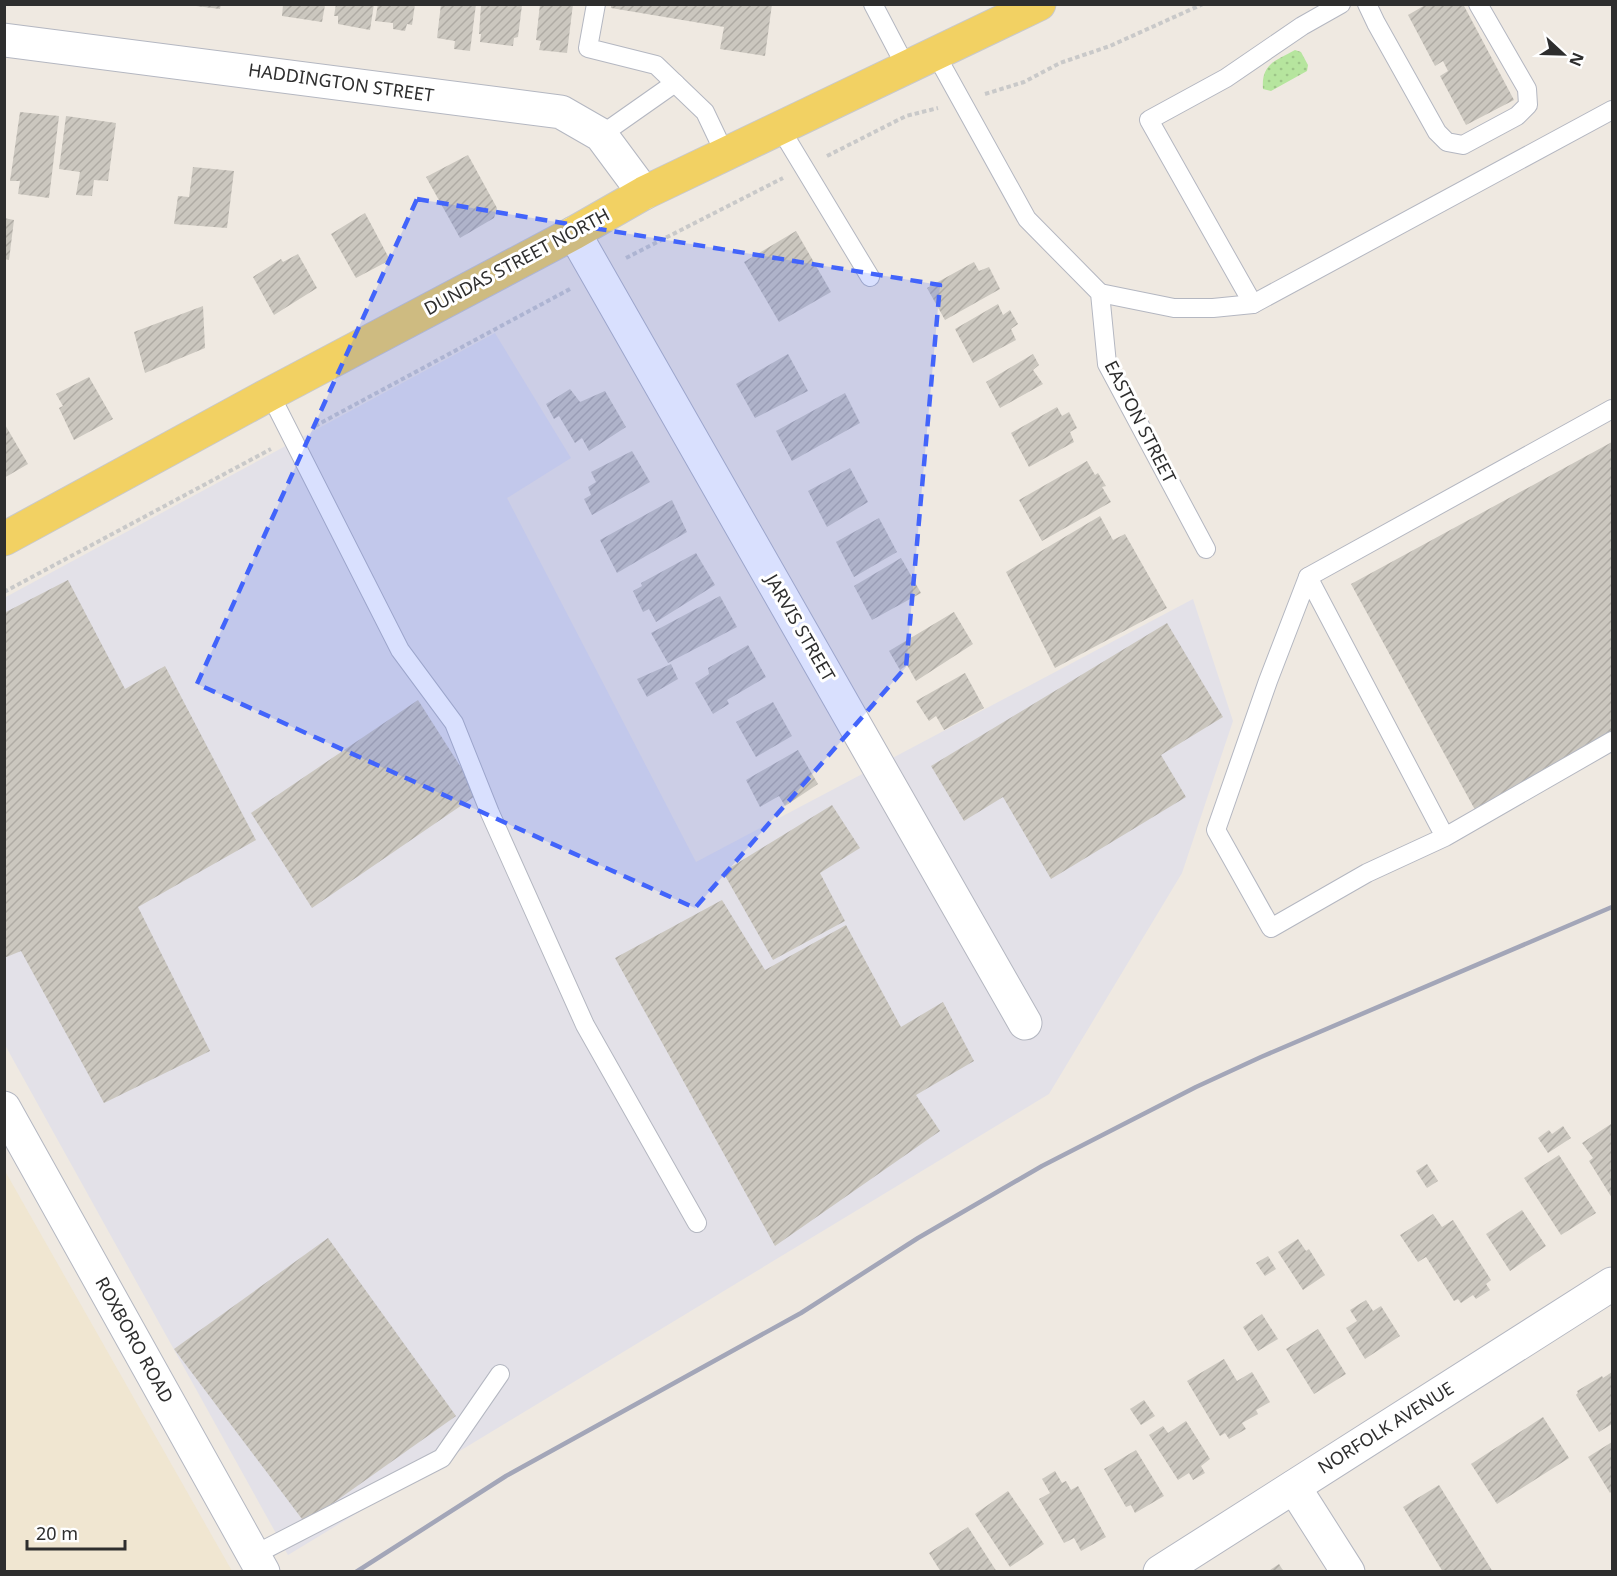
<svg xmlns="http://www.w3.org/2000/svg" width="1617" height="1576" font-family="'Noto Sans',sans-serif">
	<defs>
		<pattern id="grass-dots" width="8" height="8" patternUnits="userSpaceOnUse" patternTransform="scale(1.5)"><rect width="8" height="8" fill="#b6e59e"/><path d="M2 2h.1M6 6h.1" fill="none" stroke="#9dc588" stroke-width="1.8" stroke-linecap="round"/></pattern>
		<pattern id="building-hatch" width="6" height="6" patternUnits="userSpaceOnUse" patternTransform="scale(1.5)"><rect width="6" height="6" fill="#cbc7bf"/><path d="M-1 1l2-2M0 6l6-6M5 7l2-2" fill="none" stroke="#afaba4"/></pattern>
	</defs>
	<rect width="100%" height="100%" fill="#efe9e1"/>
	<path fill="#e3e1e8" d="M495,333L571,458L507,498L696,862L1193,599L1233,721L1182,873L1049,1094L288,1555L5,1045L4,598Z"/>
	<path fill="#f0e6d1" d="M5,1171L232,1571H5Z"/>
	<path fill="url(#grass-dots)" d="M1295,50L1301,52L1308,65L1307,71L1271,91L1263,89C1261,63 1276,61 1295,50Z"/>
	<g fill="url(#building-hatch)">
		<path d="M196,4H221L220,9L196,6Z"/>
		<path d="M336,4H374L370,30L338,24V16H334Z"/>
		<path d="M378,4H415L412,25L407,24L405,31L393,29V23L375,21Z"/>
		<path d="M441,4H476L470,51L454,49L455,41L437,38Z"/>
		<path d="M540,4H573L567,53L539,50L541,41L536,40Z"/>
		<path d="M611,4H772L765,56L720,49L724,27L611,8Z"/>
		<path d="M1427,4H1463L1514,100L1466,125L1440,76L1448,71L1443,61L1435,66L1408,15Z"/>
		<path d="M283,5H325L322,22L282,16Z"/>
		<path d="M481,5H522L518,37L514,38L513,46L480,42L481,34H479Z"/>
		<path d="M20,112L59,116L49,198L18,194L20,181H10Z"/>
		<path d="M66,116L116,123L108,181L94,180L92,196L76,195L80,172L59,169Z"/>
		<path d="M468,155L497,208L494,218L460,238L426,177Z"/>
		<path d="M193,167L234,171L227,228L174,224L178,196L189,197Z"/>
		<path d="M365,213L390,260L356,278L331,234Z"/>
		<path d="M4,218L14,220L9,260L4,259Z"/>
		<path d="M796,231L831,292L779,322L744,262Z"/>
		<path d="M298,254L317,288L274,315L253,277L281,259L283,262Z"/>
		<path d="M974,262L979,271L989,267L1000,289L945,320L927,288Z"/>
		<path d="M998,304L1003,315L1010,310L1018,324L1011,329L1016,340L973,363L955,329Z"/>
		<path d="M203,306L205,348L145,373L134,332Z"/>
		<path d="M788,354L808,391L755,418L736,384Z"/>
		<path d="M1033,354L1039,365L1033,370L1043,384L1000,408L986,382Z"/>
		<path d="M89,377L113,419L74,440L59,408L63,406L56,394Z"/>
		<path d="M570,389L580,402L605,391L626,427L589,451L582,438L575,443L559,416L554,419L546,404Z"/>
		<path d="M845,393L860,423L792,461L776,431Z"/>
		<path d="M1057,407L1062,416L1069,412L1077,428L1070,432L1074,442L1029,467L1011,433Z"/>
		<path d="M4,423L28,464L4,478Z"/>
		<path d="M1612,442V740L1479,817L1351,584Z"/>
		<path d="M632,451L650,482L592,515L584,499L591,495L588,487L596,482L591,472Z"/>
		<path d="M1087,461L1095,475L1098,473L1106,486L1102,487L1111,502L1042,541L1019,500Z"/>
		<path d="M850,468L868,502L827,527L808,491Z"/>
		<path d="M672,500L687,532L617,573L600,540Z"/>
		<path d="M1100,516L1113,540L1125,534L1167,608L1055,668L1006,572Z"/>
		<path d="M879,518L897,552L854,577L836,542Z"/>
		<path d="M696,553L715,585L656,622L649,609L643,612L633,591L642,586L641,583Z"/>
		<path d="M901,558L921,593L872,620L854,586Z"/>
		<path d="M68,580L125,689L165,666L256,840L138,907L210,1051L104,1103L21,951L4,958V613Z"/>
		<path d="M720,596L737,627L668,663L651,633Z"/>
		<path d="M954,612L973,644L916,681L907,665L900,670L889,651Z"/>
		<path d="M1167,623L1223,717L1161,755L1186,797L1051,879L1003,797L964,821L931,766Z"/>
		<path d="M748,645L766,677L727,700L729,704L713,714L695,683L709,674L708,668Z"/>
		<path d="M671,664L678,679L647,697L637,679Z"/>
		<path d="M965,673L984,708L944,730L936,716L929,721L916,701Z"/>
		<path d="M418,700L478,794L312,908L251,813Z"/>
		<path d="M773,702L792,736L756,757L736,722Z"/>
		<path d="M798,750L818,784L785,806L779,796L760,807L746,780Z"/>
		<path d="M832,805L860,848L820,873L845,921L773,960L723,872Z"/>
		<path d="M722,900L765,970L846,925L901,1027L943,1002L974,1061L916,1095L940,1131L775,1246L615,958Z"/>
		<path d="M1611,1124L1612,1126V1198L1589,1161L1593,1158L1582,1143Z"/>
		<path d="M1563,1126L1571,1138L1548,1153L1538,1138L1549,1130L1552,1134Z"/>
		<path d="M1559,1155L1596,1213L1561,1235L1524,1178Z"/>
		<path d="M1427,1164L1438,1181L1427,1188L1416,1171Z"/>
		<path d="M1522,1210L1546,1246L1510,1271L1486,1234Z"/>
		<path d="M1433,1214L1442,1227L1453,1220L1491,1280L1486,1284L1490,1290L1476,1299L1473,1295L1461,1303L1458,1299L1454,1301L1426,1257L1418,1262L1400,1235Z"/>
		<path d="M328,1238L456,1416L305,1523L174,1349Z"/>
		<path d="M1298,1239L1306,1251L1309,1249L1325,1275L1303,1290L1278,1252Z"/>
		<path d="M1268,1256L1276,1269L1265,1276L1256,1263Z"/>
		<path d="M1366,1300L1373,1311L1381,1306L1400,1336L1365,1359L1346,1328L1357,1321L1350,1310Z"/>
		<path d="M1262,1314L1278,1339L1258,1351L1243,1327Z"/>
		<path d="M1318,1329L1346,1374L1314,1394L1286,1349Z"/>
		<path d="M1224,1359L1237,1381L1252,1372L1270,1402L1256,1410L1258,1414L1242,1423L1246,1429L1229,1439L1225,1433L1220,1436L1187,1381Z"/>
		<path d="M1612,1372V1424L1599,1432L1576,1395L1578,1393L1577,1391L1602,1376L1603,1378Z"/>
		<path d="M1144,1400L1155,1416L1141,1425L1130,1409Z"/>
		<path d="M1543,1417L1569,1458L1497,1504L1471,1464Z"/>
		<path d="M1186,1421L1210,1459L1201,1466L1205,1473L1193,1480L1189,1473L1178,1480L1149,1435L1163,1426L1168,1433Z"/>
		<path d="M1612,1442V1491L1610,1493L1588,1457Z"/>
		<path d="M1136,1450L1164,1496L1135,1513L1131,1505L1126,1507L1104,1469Z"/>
		<path d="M1055,1471L1062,1483L1066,1481L1071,1490L1078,1486L1106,1537L1081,1551L1074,1538L1064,1543L1039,1499L1050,1493L1042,1479Z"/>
		<path d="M1439,1485L1493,1572H1443L1403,1507Z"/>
		<path d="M1008,1491L1044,1544L1010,1567L975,1514Z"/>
		<path d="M968,1527L997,1572H941L929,1553Z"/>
		<path d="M1279,1564L1284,1572H1267Z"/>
	</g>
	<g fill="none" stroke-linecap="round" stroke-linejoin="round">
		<g stroke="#b4b7c1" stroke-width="20">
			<g id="service">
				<path d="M596,4L588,48L656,65L705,112L725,154"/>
				<path d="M873,4L906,67"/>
				<path d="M1367,4L1376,23L1437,132L1447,142L1463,145L1517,116L1528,105L1527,89L1478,4"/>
				<path d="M935,53L1027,219L1100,293L1107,364L1206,549"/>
				<path d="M780,128L870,277"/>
				<path d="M601,135L675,83"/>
				<path d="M1100,293L1174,308H1213L1253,304L1612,110"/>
				<path d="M1253,304L1149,120L1226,78L1302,26L1341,4"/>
				<path d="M270,394L400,650L454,723L490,813L585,1025L697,1223"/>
				<path d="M1308,577L1612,409"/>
				<path d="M1445,837L1367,873L1271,928L1216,830L1268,681L1308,577L1445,837L1612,741"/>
				<path d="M254,1555L442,1458L500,1374"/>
			</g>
		</g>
		<g stroke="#b4b7c1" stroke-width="35">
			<g id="minor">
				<path d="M4,40L561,112L601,135L644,193"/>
				<path d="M574,233L1025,1023"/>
				<path d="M4,1108L263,1572"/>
				<path d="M1294,1487L1348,1572"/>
				<path d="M1160,1572L1612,1284"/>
			</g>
		</g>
		<g stroke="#c9c9c9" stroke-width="35">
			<path id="primary" d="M4,539L270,394L574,233L644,193L1039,4"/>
		</g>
		<g stroke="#c9c9c9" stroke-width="4" stroke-dasharray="4.5 3" stroke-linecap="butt">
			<path d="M985,94L1024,82L1060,63L1110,46L1203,4"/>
			<path d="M827,156L906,116L938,108"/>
			<path d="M626,258L783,178"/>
			<path d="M315,426L570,289"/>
			<path d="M4,592L271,449"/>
		</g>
		<use href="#service" stroke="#fff" stroke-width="18"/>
		<use href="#minor" stroke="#fff" stroke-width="33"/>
		<use href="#primary" stroke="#f2d163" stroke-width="33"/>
		<path stroke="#a3a6b8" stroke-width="4.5" d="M356,1572L506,1476L801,1313L918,1238L1042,1166L1196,1087L1261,1057L1612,907"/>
	</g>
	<path fill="#4264fb" fill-opacity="0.2" stroke="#4264fb" stroke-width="4.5" stroke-dasharray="12 8" stroke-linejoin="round" d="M417,199L940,285L906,667L695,908L197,684Z"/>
	<g text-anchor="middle" stroke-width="6" stroke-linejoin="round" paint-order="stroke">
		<g font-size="18" fill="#2e2e2e" stroke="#fff">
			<text transform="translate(341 83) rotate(8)" y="6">HADDINGTON STREET</text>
			<text transform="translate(517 262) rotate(-28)" y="6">DUNDAS STREET NORTH</text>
			<text transform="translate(1140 422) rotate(63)" y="6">EASTON STREET</text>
			<text transform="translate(800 628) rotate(60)" y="6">JARVIS STREET</text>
			<text transform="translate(134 1340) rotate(61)" y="6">ROXBORO ROAD</text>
			<text transform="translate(1386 1428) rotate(-32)" y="6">NORFOLK AVENUE</text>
		</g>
	</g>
	<rect width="1617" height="1576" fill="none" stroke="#2e2e2e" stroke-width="12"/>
	<g transform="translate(1563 54) rotate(112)" stroke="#ffffff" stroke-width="4.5" paint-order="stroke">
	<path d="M0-4.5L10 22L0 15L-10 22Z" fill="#2e2e2e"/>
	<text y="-9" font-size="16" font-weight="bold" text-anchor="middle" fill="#2e2e2e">N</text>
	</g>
	<path d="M27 1540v9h98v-9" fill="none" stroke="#2e2e2e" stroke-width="3"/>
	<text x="36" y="1540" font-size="18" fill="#2e2e2e" stroke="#ffffff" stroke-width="4.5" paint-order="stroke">20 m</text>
</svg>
